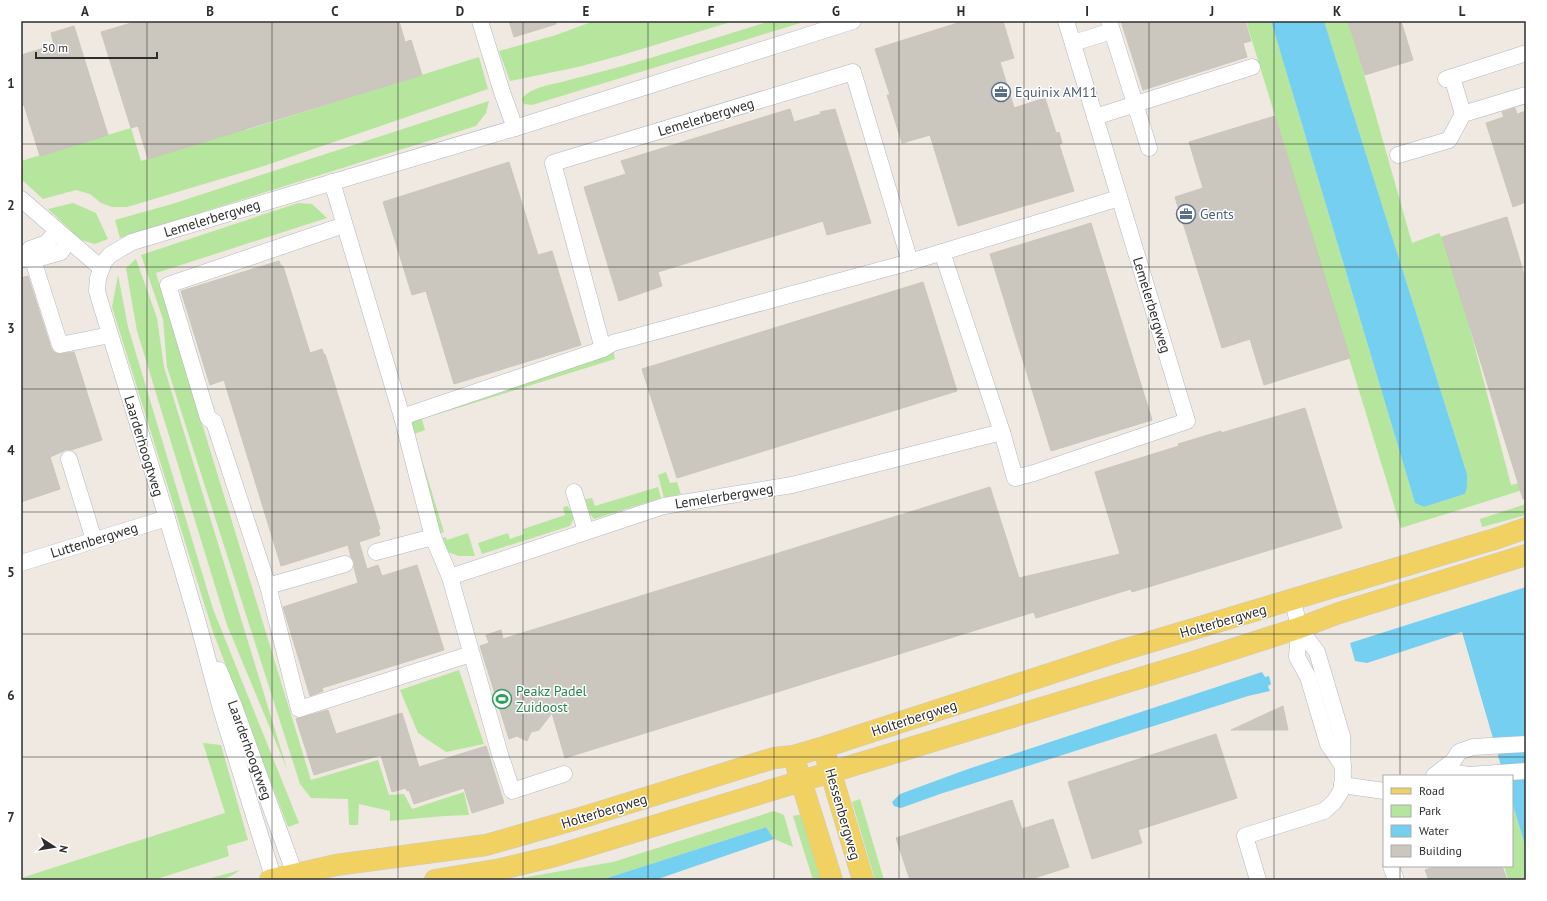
<svg xmlns="http://www.w3.org/2000/svg" width="1547" height="901" font-family="'PT Sans',sans-serif">
	<rect width="100%" height="100%" fill="#efe9e1"/>
	<g fill="#b6e59e">
		<path d="M594,21H734L622,55L578,67L510,81L499,51L556,35Z"/>
		<path d="M771,21H807L532,105L524,104L522,99C529,87 556,84 569,80C637,64 704,41 771,21Z"/>
		<path d="M1246,21H1271L1415,503L1424,507L1465,494L1467,474L1324,21H1349L1412,243L1439,233L1449,249L1511,485L1526,481V489L1401,528Z"/>
		<path d="M479,57L488,89L264,166L127,207H112L101,203L90,194L76,190L43,199L21,179V161L131,128L141,161L228,134L235,95L246,130Z"/>
		<path d="M489,101L486,113L476,126L120,238L115,220L172,204Z"/>
		<path d="M73,203L96,213L108,239L95,244L81,240L48,209Z"/>
		<path d="M298,203L312,204L327,218L156,273L311,780L378,760L389,795L404,794L412,809L464,792L469,815L444,816L390,821V811L359,804L358,825H349L348,799L311,798L300,784L167,367L163,319L141,255Z"/>
		<path d="M136,259L157,318L164,367L287,769L227,625L137,331L126,268Z"/>
		<path d="M118,275L128,327L213,609L299,823L288,827L213,632L112,307Z"/>
		<path d="M613,349L615,359L422,419L425,430L414,434L444,532L441,533L414,449L408,423Z"/>
		<path d="M666,472L670,483L677,482L681,494L664,498L658,475Z"/>
		<path d="M658,487L661,498L594,519L590,514L585,499L592,498L595,506Z"/>
		<path d="M1526,504V515L1482,527L1480,519Z"/>
		<path d="M568,506L574,518L570,526L482,554L478,543L508,533L510,539L524,534L523,529L565,515L563,507Z"/>
		<path d="M468,533L475,556H459L448,552L442,538L446,537L447,540Z"/>
		<path d="M459,670L484,744L446,752L418,733L400,690Z"/>
		<path d="M203,743L221,745L248,840L227,846L229,856L160,878L139,880H21V878L225,813Z"/>
		<path d="M860,799L884,880H875L852,802Z"/>
		<path d="M1512,802L1526,848V880H1508L1504,866H1512Z"/>
		<path d="M774,811L784,815L793,847L774,839L766,827L601,880H510L613,862Z"/>
		<path d="M803,814L828,880H813L793,816Z"/>
		<path d="M240,870C227,880 220,880 204,880Z"/>
	</g>
	<g fill="#75cff0">
		<path d="M1271,21H1324L1467,474V486L1465,494L1424,507L1415,503Z"/>
		<path d="M1526,587V848L1512,802V776H1504L1462,632L1367,663L1355,661L1350,643Z"/>
		<path d="M1262,672L1265,677L1269,676L1271,684L1268,686L1270,691L1248,696L940,794L901,808L894,806L892,802L900,794L968,769Z"/>
		<path d="M766,827L774,839L655,880H601Z"/>
	</g>
	<g fill="#cbc7bf" stroke="#cbc5ba">
		<path d="M138,21H399L405,42L411,40L422,75L148,159L138,126L131,128L101,32Z"/>
		<path d="M509,21H556V24L514,37Z"/>
		<path d="M964,21H1003L1014,58L1000,62L1014,108L1045,98L1056,133L1059,132L1062,143L1059,144L1074,191L958,226L930,135L902,143L887,95H890L875,49Z"/>
		<path d="M1121,21H1245L1251,41L1243,43L1247,57L1143,90Z"/>
		<path d="M1348,21H1401L1413,60L1365,75Z"/>
		<path d="M74,26L108,135L40,156L24,105L21,106V55L54,45L51,33Z"/>
		<path d="M1515,108L1517,114L1526,111V202L1513,207L1486,123L1504,117L1502,112Z"/>
		<path d="M790,109L794,122L821,114L820,112L835,109L871,223L827,235L823,221L658,272L662,286L619,301L584,187L626,174L621,161Z"/>
		<path d="M1275,116L1350,358L1264,385L1250,339L1222,348L1175,197L1203,188L1189,142Z"/>
		<path d="M509,162L538,255L552,251L581,345L454,384L426,291L412,295L383,202Z"/>
		<path d="M1507,217L1526,281V498L1523,499L1442,237Z"/>
		<path d="M1091,223L1152,420L1051,451L990,254Z"/>
		<path d="M279,261L281,266H283L310,353L322,349L324,355L325,354L380,529H378L380,535L359,542L367,569L378,565L382,576L417,565L444,650L322,688L323,691L310,696L283,607L358,583L354,567V561L351,557L348,545L281,566L224,380L210,385L181,291Z"/>
		<path d="M28,276L51,348L54,352L58,354L74,352L102,440L71,450H66L50,457L60,489L21,502V278Z"/>
		<path d="M923,282L957,391L677,478L642,369Z"/>
		<path d="M1305,408L1342,528L1132,592L1131,589L1036,618L1034,612L565,758L552,713L539,730L531,732L527,741L517,736L509,739L480,646L489,643L486,635L501,630L503,639L990,487L1019,578L1120,554L1095,472L1179,446L1178,444L1221,431V433Z"/>
		<path d="M1283,706L1288,730H1231Z"/>
		<path d="M328,710L336,734L402,713L419,767L486,746L504,803L472,813L464,788L414,804L409,790L407,791L406,788L392,792L381,755L314,775L296,719Z"/>
		<path d="M1216,734L1237,798L1138,830L1142,843L1092,859L1068,782Z"/>
		<path d="M1012,800L1022,829L1053,819L1069,867L1028,880H910L896,838Z"/>
		<path d="M1437,866H1502L1507,880H1429L1425,870Z"/>
	</g>
	<g fill="none" stroke-linecap="round" stroke-linejoin="round">
		<g stroke="#b4b7c1" stroke-width="17">
			<g id="minor">
				<path d="M480,21L502,92L515,128"/>
				<path d="M1109,21L1149,148"/>
				<path d="M1073,43L1112,31"/>
				<path d="M1452,77L1463,114"/>
				<path d="M1446,79L1526,53"/>
				<path d="M1095,117L1252,67"/>
				<path d="M1398,155L1449,140L1463,114L1526,95"/>
				<path d="M332,182L402,417L433,537L450,577L501,758"/>
				<path d="M21,199L101,268"/>
				<path d="M942,252L1002,432L1015,478L1034,473L1187,421L1066,21"/>
				<path d="M21,259L33,260L60,345L110,335"/>
				<path d="M21,259L30,249L47,243L57,230"/>
				<path d="M33,260L61,252L68,240"/>
				<path d="M603,349L553,163L853,72L910,262"/>
				<path d="M402,417L603,349L613,343L910,262L1119,198"/>
				<path d="M69,459L94,540"/>
				<path d="M574,492L586,531"/>
				<path d="M376,552L433,537"/>
				<path d="M21,563L167,518"/>
				<path d="M345,564L268,586L299,709L471,654"/>
				<path d="M450,577L664,506L792,485L1002,432"/>
				<path d="M268,586L214,422L208,418L168,285L344,225"/>
				<path d="M1293,600L1299,628L1297,657L1308,677L1328,744L1343,766"/>
				<path d="M219,670L234,706L297,880"/>
				<path d="M503,763L512,791L564,774"/>
				<path d="M1435,775L1453,761L1459,752L1473,747L1526,744"/>
				<path d="M1434,776L1458,773L1469,775L1526,771"/>
				<path d="M1342,785L1384,791"/>
				<path d="M1391,866L1396,880"/>
				<path d="M274,880L221,709L198,623L167,518L102,308L97,291L98,278L104,262L110,255L132,242L515,128L853,21"/>
				<path d="M1258,880L1245,836L1324,811L1334,802L1341,791L1343,779L1342,736L1317,652L1299,628"/>
			</g>
		</g>
		<g stroke="#c9c9c9" stroke-width="22">
			<g id="major">
				<path d="M827,760L863,880"/>
				<path d="M797,768L832,880"/>
				<path d="M270,880L336,865L486,845L587,816L774,758L793,756L824,747L1123,650L1498,538L1526,528"/>
				<path d="M435,880L501,869L555,856L1193,662L1299,628L1339,613L1526,555"/>
			</g>
		</g>
		<use href="#minor" stroke="#fff" stroke-width="16"/>
		<use href="#major" stroke="#f2d163" stroke-width="21"/>
	</g>
	<path fill="none" stroke="#2e2e2e" stroke-width="1" stroke-opacity="0.55" d="M147,21V880M272,21V880M398,21V880M523,21V880M648,21V880M774,21V880M899,21V880M1024,21V880M1149,21V880M1274,21V880M1400,21V776M21,144H1526M21,267H1526M21,389H1526M21,512H1526M21,634H1526M21,757H1526M1400,866V880"/>
	<defs>
		<g id="office-ring" transform="scale(1)"><circle r="9.5" fill="#fff" stroke="#5c6f8a" stroke-width="1.5"/><path d="M-6-3h4V-5.5h4V-3h4V5H-6ZM-1-4.5V-3h2v-1.5ZM-6 0V1H6V0Z" fill="#5c6f8a"/></g>
		<g id="stadium-ring" transform="scale(1)"><circle r="9.5" fill="#fff" stroke="#2e9e5b" stroke-width="1.5"/><path d="M0-5a6.5 5 0 1 0 0 10a6.5 5 0 1 0 0-10ZM-3.5-1.8h7v3.6h-7Z" fill="#2e9e5b"/></g>
	</defs>
	<g fill-rule="evenodd">
		<use href="#office-ring" x="1001" y="92"/>
		<use href="#office-ring" x="1186" y="214"/>
		<use href="#stadium-ring" x="502" y="699"/>
	</g>
	<g text-anchor="middle" stroke-width="3" stroke-linejoin="round" paint-order="stroke">
		<g font-size="14" fill="#4e5e75" stroke="#fff" text-anchor="start">
			<text x="1015" y="97">Equinix AM11</text>
			<text x="1200" y="219">Gents</text>
		</g>
		<g font-size="14" fill="#2e2e2e" stroke="#fff">
			<text transform="translate(706 117) rotate(-17)" y="5">Lemelerbergweg</text>
			<text transform="translate(212 218) rotate(-17)" y="5">Lemelerbergweg</text>
			<text transform="translate(1152 305) rotate(73)" y="5">Lemelerbergweg</text>
			<text transform="translate(144 446) rotate(73)" y="5">Laarderhoogtweg</text>
			<text transform="translate(724 496) rotate(-9)" y="5">Lemelerbergweg</text>
			<text transform="translate(94 540) rotate(-17)" y="5">Luttenbergweg</text>
			<text transform="translate(1223 621) rotate(-16)" y="5">Holterbergweg</text>
			<text transform="translate(914 718) rotate(-18)" y="5">Holterbergweg</text>
			<text transform="translate(250 750) rotate(70)" y="5">Laarderhoogtweg</text>
			<text transform="translate(604 811) rotate(-17)" y="5">Holterbergweg</text>
			<text transform="translate(843 814) rotate(74)" y="5">Hessenbergweg</text>
		</g>
		<g font-size="14" fill="#27864d" stroke="#fff" text-anchor="start">
			<text x="516" y="696">Peakz Padel<tspan x="516" dy="16">Zuidoost</tspan></text>
		</g>
	</g>
	<rect width="1547" height="901" fill="none" stroke="#ffffff" stroke-width="44"/>
	<rect x="1383" y="775" width="130" height="92" fill="#ffffff" stroke="#ababab"/>
	<rect x="1391" y="788" width="20" height="6" fill="#f2d163" stroke="#ababab"/>
	<text x="1419" y="795" font-size="12" fill="#2e2e2e">Road</text>
	<rect x="1391" y="805" width="20" height="12" fill="#b6e59e" stroke="#ababab"/>
	<text x="1419" y="815" font-size="12" fill="#2e2e2e">Park</text>
	<rect x="1391" y="825" width="20" height="12" fill="#75cff0" stroke="#ababab"/>
	<text x="1419" y="835" font-size="12" fill="#2e2e2e">Water</text>
	<rect x="1391" y="845" width="20" height="12" fill="#cbc7bf" stroke="#ababab"/>
	<text x="1419" y="855" font-size="12" fill="#2e2e2e">Building</text>
	<g transform="translate(54 847) rotate(102)" stroke="#ffffff" stroke-width="3" paint-order="stroke">
	<path d="M0-3L7 15L0 10L-7 15Z" fill="#2e2e2e"/>
	<text y="-6" font-size="11" font-weight="bold" text-anchor="middle" fill="#2e2e2e">N</text>
	</g>
	<path d="M36 52v6h121v-6" fill="none" stroke="#2e2e2e" stroke-width="2"/>
	<text x="42" y="52" font-size="12" fill="#2e2e2e" stroke="#ffffff" stroke-width="3" paint-order="stroke">50 m</text>
	<rect x="22" y="22" width="1503" height="857" fill="none" stroke="#2e2e2e" stroke-width="1.5"/>
	<g font-size="13" text-anchor="middle" font-weight="bold" fill="#2e2e2e">
		<text x="85" y="16">A</text>
		<text x="210" y="16">B</text>
		<text x="335" y="16">C</text>
		<text x="460" y="16">D</text>
		<text x="586" y="16">E</text>
		<text x="711" y="16">F</text>
		<text x="836" y="16">G</text>
		<text x="961" y="16">H</text>
		<text x="1087" y="16">I</text>
		<text x="1212" y="16">J</text>
		<text x="1337" y="16">K</text>
		<text x="1462" y="16">L</text>
		<text x="11" y="88">1</text>
		<text x="11" y="210">2</text>
		<text x="11" y="333">3</text>
		<text x="11" y="455">4</text>
		<text x="11" y="577">5</text>
		<text x="11" y="700">6</text>
		<text x="11" y="822">7</text>
	</g>
</svg>
